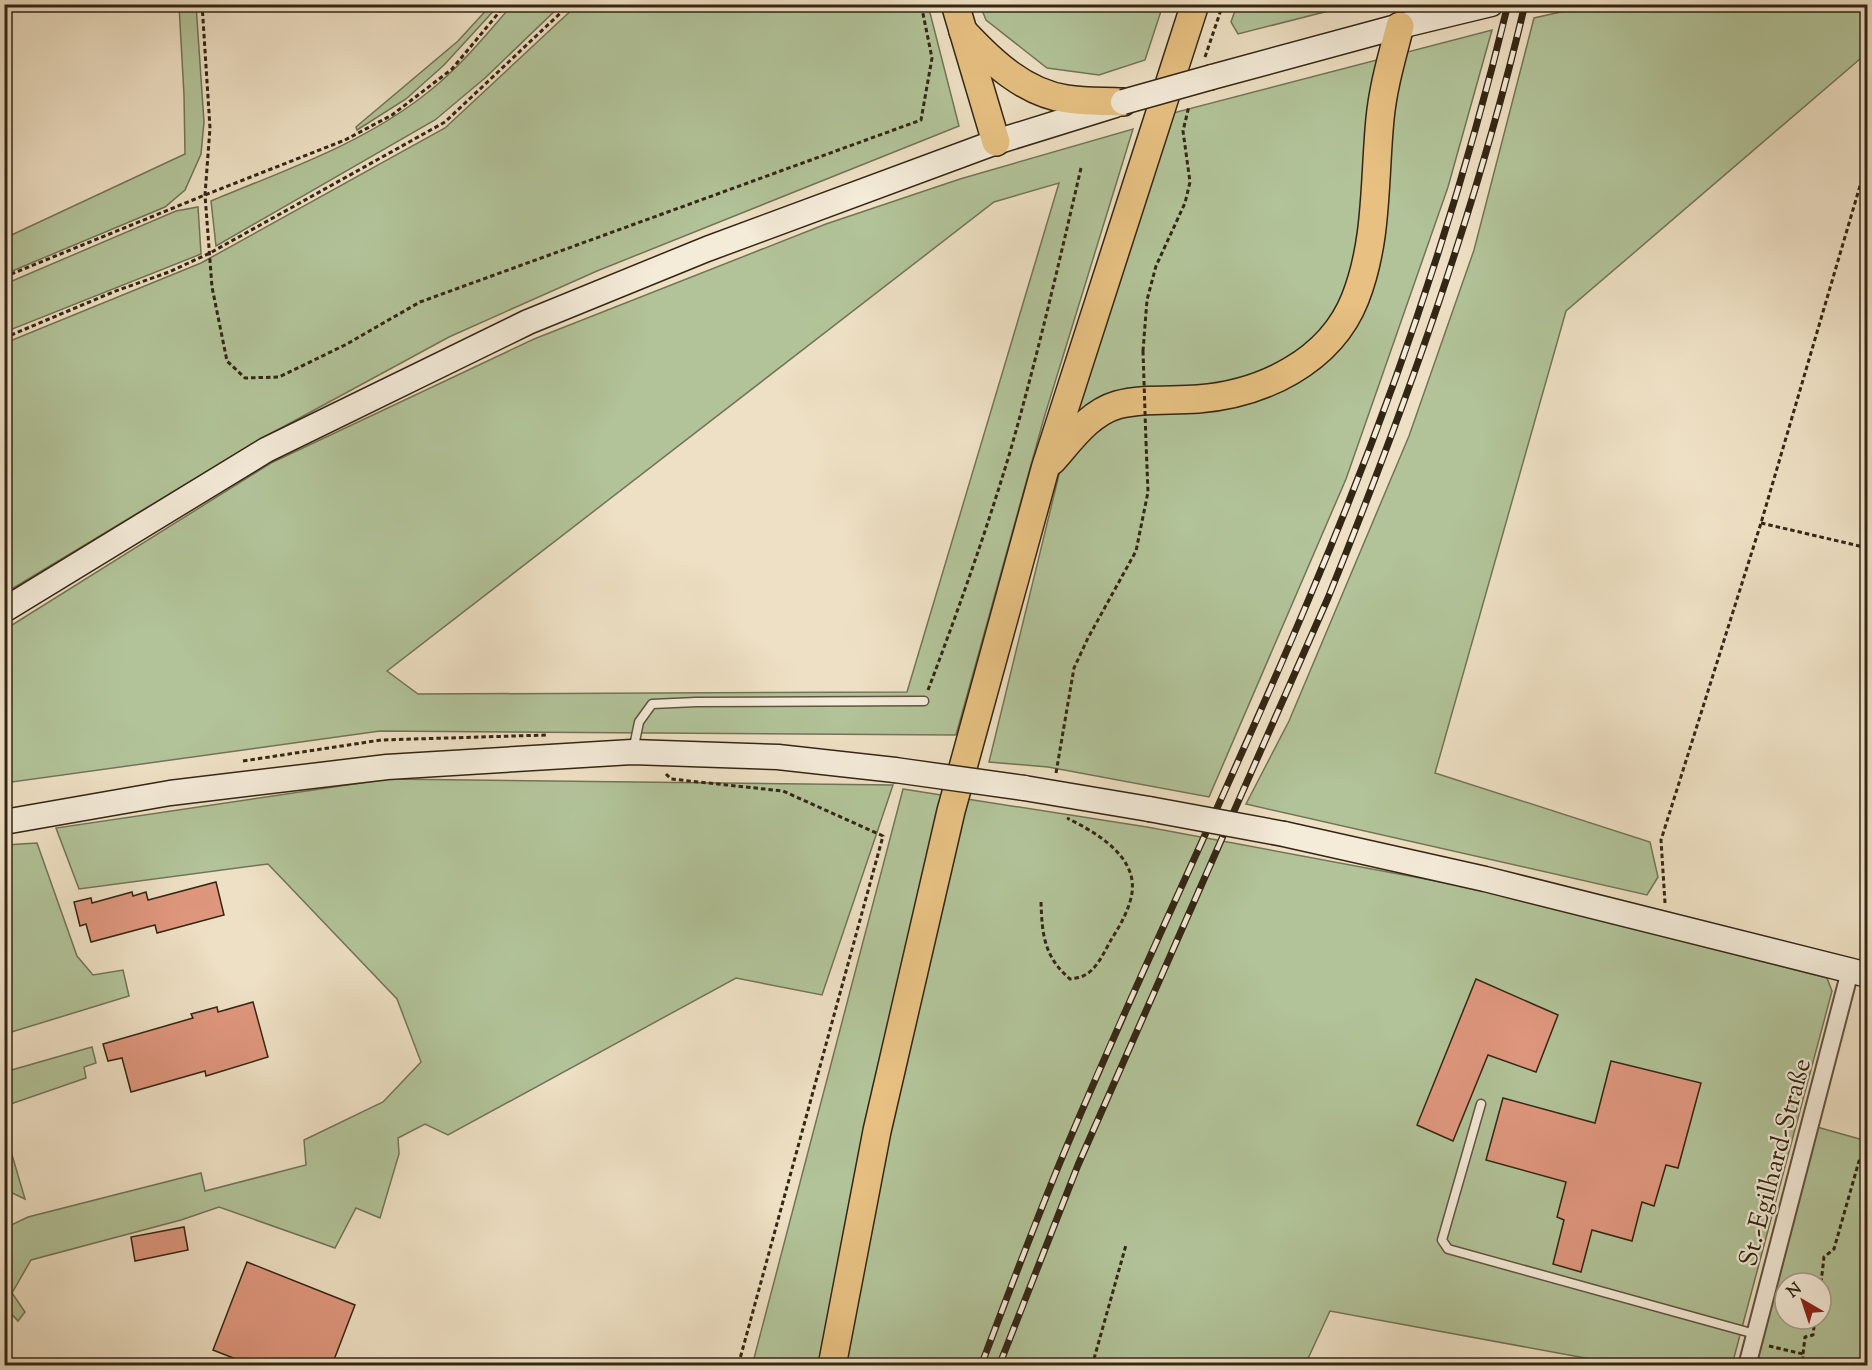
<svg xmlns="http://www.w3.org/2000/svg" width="1872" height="1370" font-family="'Sorts Mill Goudy',serif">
	<rect width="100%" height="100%" fill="#eee0c4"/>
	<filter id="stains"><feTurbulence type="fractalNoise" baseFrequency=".00333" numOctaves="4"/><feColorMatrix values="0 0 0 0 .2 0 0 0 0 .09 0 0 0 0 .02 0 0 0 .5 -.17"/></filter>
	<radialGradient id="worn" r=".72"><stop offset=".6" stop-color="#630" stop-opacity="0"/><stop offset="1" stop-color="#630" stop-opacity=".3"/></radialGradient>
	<g fill="#b2c399" stroke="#737456" stroke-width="1.5" fill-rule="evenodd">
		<path d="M1596,4L1867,5V53L1566,311L1435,773L1650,842L1658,877L1647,895L1246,804L1289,721L1409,436L1474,250L1534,18Z"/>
		<path d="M179,5H196L204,122L201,154L185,190L165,207L5,274V238L185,154L184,95Z"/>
		<path d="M491,5H499L444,65L406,99L357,130L356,127L458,41Z"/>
		<path d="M512,5H561L485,78L435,120L216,246L211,201C285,170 363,144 427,93C459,68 486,35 512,5Z"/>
		<path d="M577,5H928L959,126L597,271L449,337L259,440L5,593V343L201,263L445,128Z"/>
		<path d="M980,5H1163L1145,60L1099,75L1047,68L986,20Z"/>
		<path d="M1237,5V4L1352,5L1238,34L1231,22Z"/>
		<path d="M1492,30L1448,187L1346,479L1209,797L1048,767L989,762L1074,413L1169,114Z"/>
		<path d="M1133,129L1044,418L956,735L380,731L5,783L4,630L271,463L534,339L826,224L960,179ZM1059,183L907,692L418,694L387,671L994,202Z"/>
		<path d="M198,207L201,254L5,332V284L176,211Z"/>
		<path d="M388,779L893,785L822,995L736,978L448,1135L425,1124L398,1138L399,1154L380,1218L356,1208L335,1248L219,1207L181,1220L31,1260L12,1293L25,1312L18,1321L5,1307L4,1231L7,1227L28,1217L201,1173L205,1191L306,1165L304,1140L383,1102L421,1062L397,999L268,864L79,889L56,828Z"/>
		<path d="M903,789L1147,827L1479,889L1827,978L1832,991L1732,1365H1623L1330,1311L1305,1365L752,1366Z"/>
		<path d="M37,843L77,956L93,975L123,970L129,996L5,1034V845Z"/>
		<path d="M92,1047L96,1063L84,1067L86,1078L5,1106V1059L8,1071Z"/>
		<path d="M1817,1127L1867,1141V1365L1755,1366ZM1785,1283H1821V1319H1785Z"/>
		<path d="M5,1131L25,1199L8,1191L5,1180Z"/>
	</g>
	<g fill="#df977e" stroke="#342614" stroke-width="1.5">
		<path d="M216,882L224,915L157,933L155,925L91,942L86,924L80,926L74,902L91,898L92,903L132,892L133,896L146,892L148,900Z"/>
		<path d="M1476,979L1558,1015L1536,1072L1488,1055L1453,1141L1417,1125Z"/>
		<path d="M253,1002L268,1057L206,1076L205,1071L131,1092L122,1058L108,1061L103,1044L193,1018L191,1014L217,1007L218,1012Z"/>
		<path d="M1611,1061L1701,1083L1678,1168L1666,1165L1654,1206L1642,1202L1632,1241L1592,1230L1581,1272L1553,1264L1564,1220L1557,1217L1566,1182L1486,1160L1503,1098L1595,1123Z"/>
		<path d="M184,1227L188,1250L135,1261L131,1237Z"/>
		<path d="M247,1262L355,1305L332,1365H251L213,1350Z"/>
	</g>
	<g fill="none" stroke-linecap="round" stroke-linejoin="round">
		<g stroke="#625440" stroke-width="11">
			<g id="lane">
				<path d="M633,751L639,722L652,704L696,702L924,701"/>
				<path d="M1481,1104L1442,1240L1448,1249L1755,1334"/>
			</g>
		</g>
		<g stroke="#625440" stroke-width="20">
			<path id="street" d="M1747,1366L1850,971"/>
		</g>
		<g stroke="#342614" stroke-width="27">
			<g id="secondary">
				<path d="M1212,77L1400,26L1491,4"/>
				<path d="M4,610L266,450L528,322L707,249L996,142L1115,105"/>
				<path d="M1024,788L1149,809"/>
				<path d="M4,822L170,793L387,767L632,752L778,757L895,770"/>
				<path d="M1284,834L1485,879L1868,975"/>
			</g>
		</g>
		<g stroke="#342614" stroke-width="30">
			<g id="primary">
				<path d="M955,4L996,142"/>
				<path d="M963,31C991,61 1024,93 1067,99C1085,102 1104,101 1123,102"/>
				<path d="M1052,461C1070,441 1089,413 1117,405C1142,398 1172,401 1198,399C1262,394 1330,362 1355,299C1378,241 1374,180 1380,119C1383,87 1392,57 1400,26"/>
				<path d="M832,1366L877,1131L951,811L1045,469L1195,4"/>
			</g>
		</g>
		<g stroke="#342614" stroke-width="3" stroke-dasharray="4.5 3" stroke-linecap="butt">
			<path d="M202,4L210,128L205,195L212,287L227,361L245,378L279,377L345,345L420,302L921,120L932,58L921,4"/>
			<path d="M1205,57L1223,4"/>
			<path d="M4,277L205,195L345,140L392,115L452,69L506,4"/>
			<path d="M4,338L113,292L169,272L210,253L445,122L570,4"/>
			<path d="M1143,351L1147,300L1156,266L1185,203L1190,182L1183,131L1189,106"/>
			<path d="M1761,523L1868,548"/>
			<path d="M928,690C958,611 986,532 1010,452C1037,358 1059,263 1081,168"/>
			<path d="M243,761L381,740L547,735"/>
			<path d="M1056,773L1074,668L1088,638L1136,551L1148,492L1146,442"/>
			<path d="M666,774L671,779L783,791L883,836L738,1366"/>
			<path d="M1041,902C1042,934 1044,957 1070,979C1074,978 1080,978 1083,976C1097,970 1104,952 1111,940C1119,927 1127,914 1131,898C1141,858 1097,833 1067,818"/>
			<path d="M1665,903L1661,840L1761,523L1862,179L1868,180"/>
			<path d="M1821,1283L1824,1257L1834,1249L1859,1161L1868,1164"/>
			<path d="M1769,1346L1803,1354V1366"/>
			<path d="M1803,1354L1805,1337L1813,1335L1815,1319"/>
			<path d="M1092,1366L1126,1245"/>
		</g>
		<use href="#lane" stroke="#f4ebd9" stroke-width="8"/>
		<use href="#street" stroke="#f4ebd9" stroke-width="16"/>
		<use href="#secondary" stroke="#f4ebd9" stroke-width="24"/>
		<use href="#primary" stroke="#e7c082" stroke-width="27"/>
		<g stroke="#342614" stroke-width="7">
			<g id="rail">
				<path d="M981,1366C1007,1297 1033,1228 1061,1160C1141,968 1233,781 1313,589C1393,400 1460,204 1508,4"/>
				<path d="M999,1366L1078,1165L1328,598C1406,405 1477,208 1525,4"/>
			</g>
		</g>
		<use href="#rail" stroke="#f4ebd9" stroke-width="4.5" stroke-dasharray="14" stroke-linecap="butt"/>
		<g stroke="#342614" stroke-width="27" stroke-linecap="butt">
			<g id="secondary-bridge">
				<path d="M1123,102L1212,77"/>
				<path d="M895,770L1024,788"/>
				<path d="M1149,809L1284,834"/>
			</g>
		</g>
		<path stroke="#342614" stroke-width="3" stroke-dasharray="4.5 3" stroke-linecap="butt" d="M1143,351L1146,442"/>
		<use href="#secondary-bridge" stroke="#f4ebd9" stroke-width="24"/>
	</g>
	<g text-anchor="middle" stroke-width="4.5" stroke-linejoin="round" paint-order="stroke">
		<g font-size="26" fill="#342614" stroke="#f4ebd9">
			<text transform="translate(1774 1162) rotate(-75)" y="9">St.-Egilhard-Straße</text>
		</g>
	</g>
	<rect width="1872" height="1370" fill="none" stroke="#eee0c4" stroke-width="24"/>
	<rect x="6" y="6" width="1860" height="1358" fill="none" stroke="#342614" stroke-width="3"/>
	<rect x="12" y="12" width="1848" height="1346" fill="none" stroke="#342614" stroke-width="1.5"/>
	<g transform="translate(1803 1301) rotate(321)"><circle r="28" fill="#f4ebd9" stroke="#a79c8a" stroke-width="1.5"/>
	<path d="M0-4.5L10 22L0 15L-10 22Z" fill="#8f2418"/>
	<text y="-9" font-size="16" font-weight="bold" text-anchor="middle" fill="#342614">N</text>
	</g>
	<rect width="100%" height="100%" filter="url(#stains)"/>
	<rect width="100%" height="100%" fill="url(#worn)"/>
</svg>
